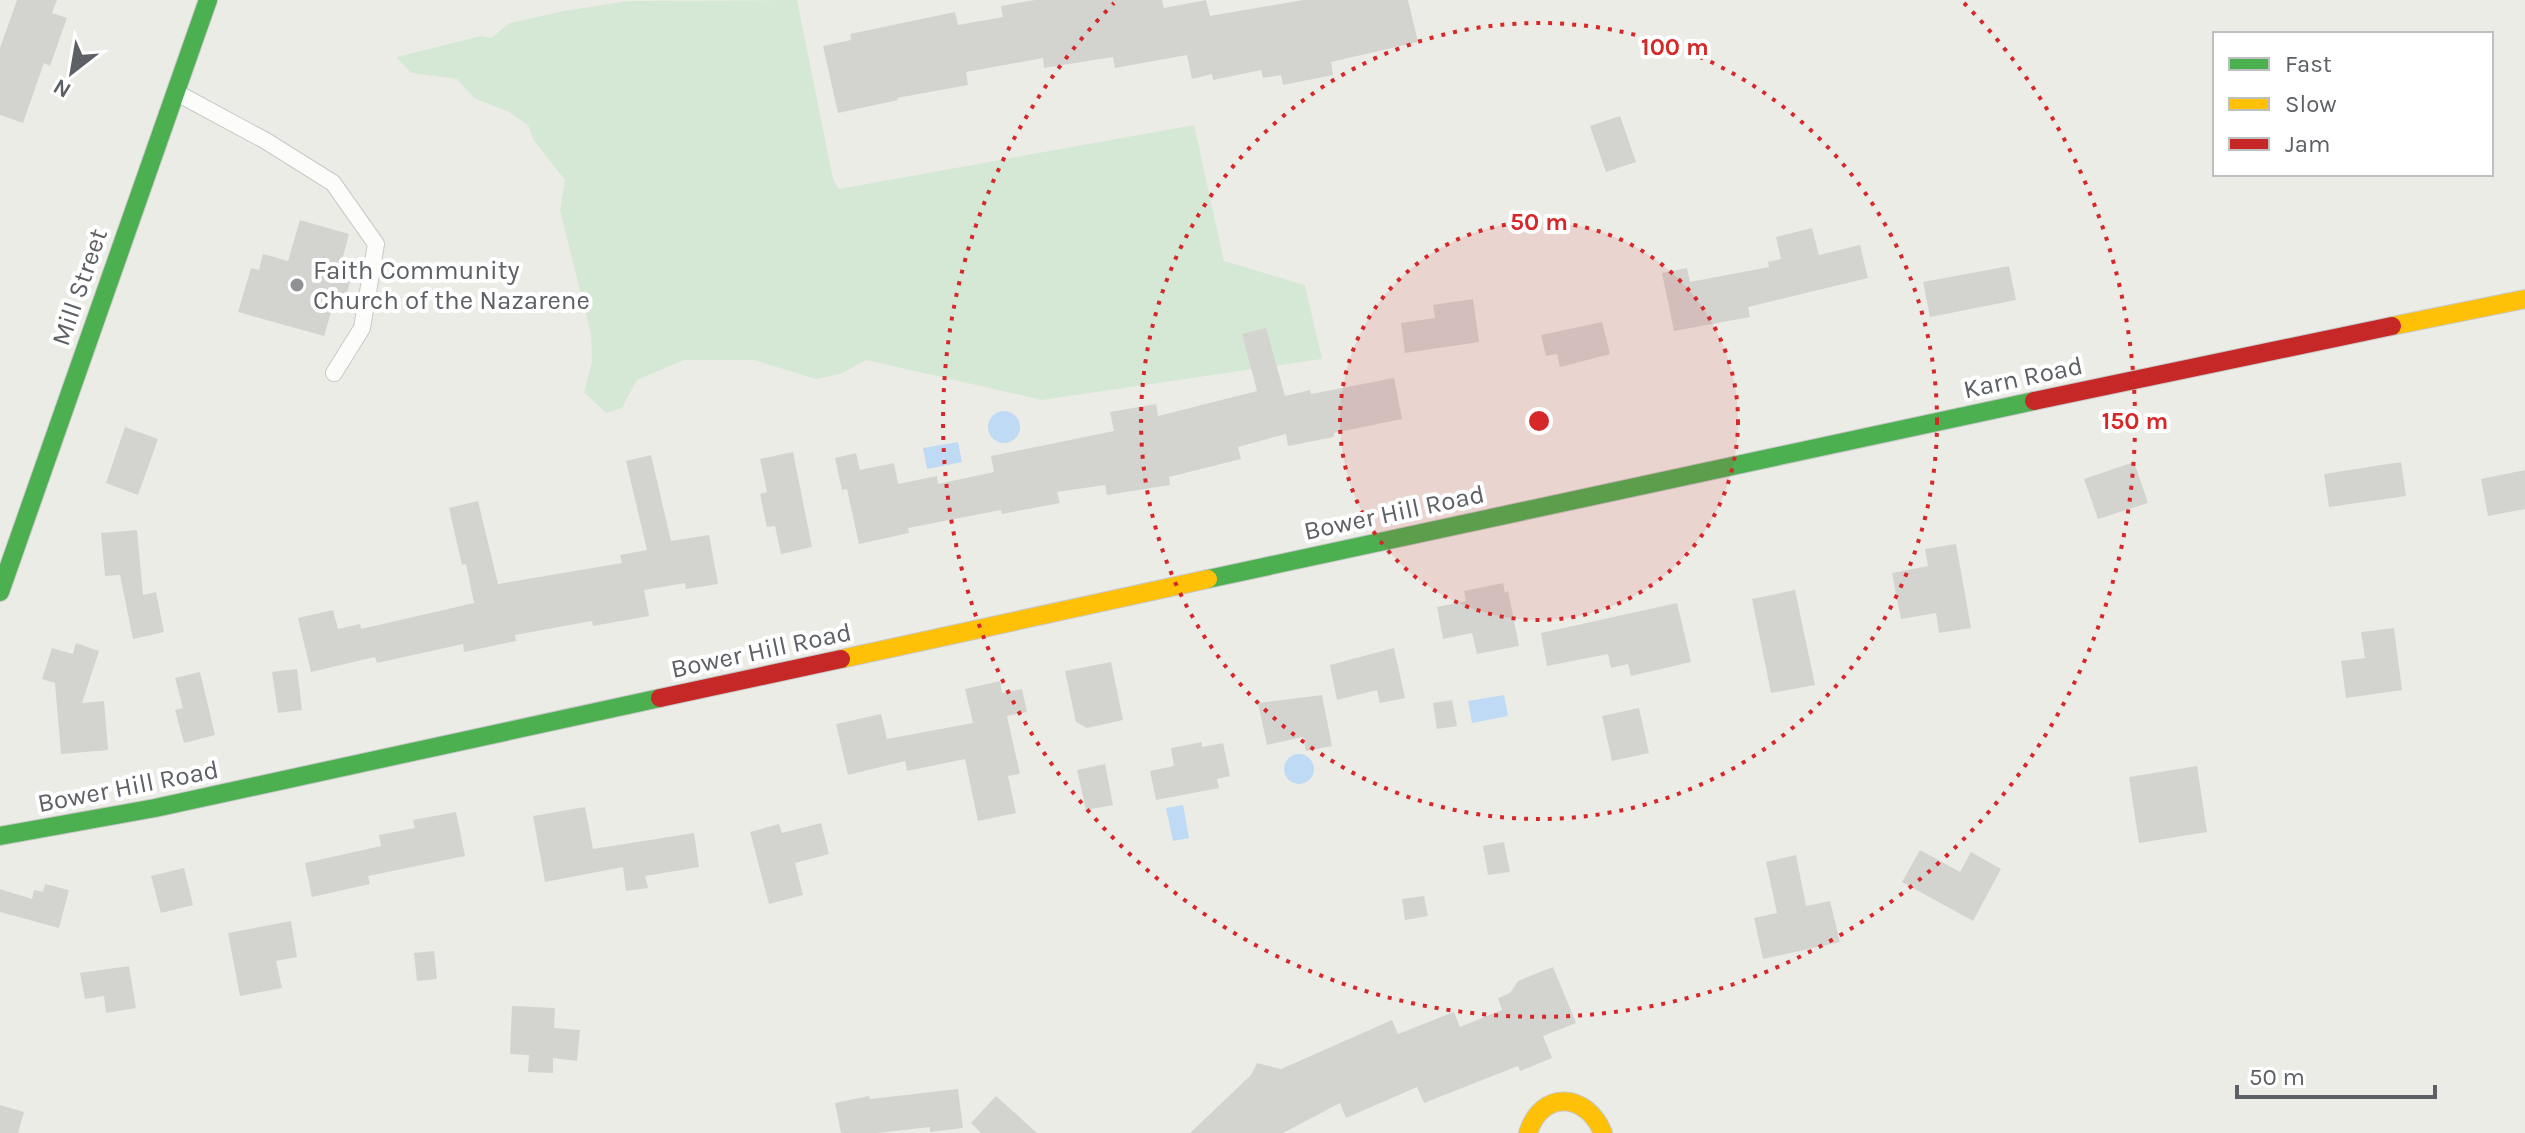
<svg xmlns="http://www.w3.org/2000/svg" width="2525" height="1133" font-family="Karla,sans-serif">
	<rect width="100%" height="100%" fill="#ecece7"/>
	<path fill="#d5e8d5" d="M797,0L833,179L839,189L1194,125L1224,261L1305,285L1322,359L1042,400L866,360L841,374L816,379L754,360H684L637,380L622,408L606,413L584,392L592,362L591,334L560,210L565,180L534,141L528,125L509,112L474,98L457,79L411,73L396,57L480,36L491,38L510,23L564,11L628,1Z"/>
	<g fill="#bedaf4">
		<circle cx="1004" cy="427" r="16"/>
		<path d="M958,442L962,462L927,469L923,448Z"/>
		<path d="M1504,695L1508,716L1472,723L1468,701Z"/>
		<circle cx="1299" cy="769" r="15"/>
		<path d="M1183,805L1189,838L1173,841L1166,808Z"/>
	</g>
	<g fill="#d3d3d0">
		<path d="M17,0H57L52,13L67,18L50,66L44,63L23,123L0,115V48Z"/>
		<path d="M1035,0H1162L1164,8L1206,0L1210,16L1303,0H1408L1418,42L1331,62L1333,75L1283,85L1281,75L1263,78L1261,70L1213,80L1212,74L1192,79L1187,55L1115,68L1113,57L1044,68L1043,58L966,72L968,85L897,98L898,100L838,113L823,46L851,40L850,34L955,12L958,25L1003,17L1001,6Z"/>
		<path d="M1620,116L1636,162L1606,172L1590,126Z"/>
		<path d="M300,220L349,234L340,268L353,272L344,302L335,299L324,336L238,312L251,268L259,270L263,254L288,261Z"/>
		<path d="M1812,228L1819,255L1860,245L1868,278L1748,307L1750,317L1674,331L1662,273L1687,268L1690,282L1769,267L1768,262L1781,259L1776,237Z"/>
		<path d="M2009,266L2016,300L1930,317L1923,282Z"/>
		<path d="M1473,299L1479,342L1405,353L1401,323L1435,318L1433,305Z"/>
		<path d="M1602,322L1610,354L1560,367L1557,354L1546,356L1541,335Z"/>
		<path d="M1266,328L1285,396L1310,390L1311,394L1394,378L1402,419L1334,433V437L1288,446L1286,434L1238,447L1241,459L1169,477L1170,485L1107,495L1105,485L1057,492L1060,503L1002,514L1001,510L908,528L909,533L859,544L847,489L842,490L835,458L856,453L860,470L894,463L898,484L937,476L938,484L994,472L991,456L1114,431L1110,412L1156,404L1158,416L1257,391L1242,334Z"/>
		<path d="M125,427L158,439L138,495L106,483Z"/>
		<path d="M793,452L812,547L781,554L775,526L767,527L760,494L767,492L760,459Z"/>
		<path d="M651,455L671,541L709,535L718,584L686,589L685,583L644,590L649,616L593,626L592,621L515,635L516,641L464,652L463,644L377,663L375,657L311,672L298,618L333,610L338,629L360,624L361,629L474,603L466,564L462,565L449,508L478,501L498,584L622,563L620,555L647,550L626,461Z"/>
		<path d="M2134,462L2148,503L2098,519L2084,479Z"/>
		<path d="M2401,462L2406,496L2329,507L2324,474Z"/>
		<path d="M2525,470V509L2488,516L2481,479Z"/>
		<path d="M137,530L143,595L156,592L164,632L133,639L120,575L105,576L101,533Z"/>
		<path d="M1956,544L1971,628L1939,633L1936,613L1901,619L1892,573L1928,566L1925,549Z"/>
		<path d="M1503,583L1505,593L1508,591L1519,646L1477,654L1472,633L1443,639L1437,607L1466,601L1464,591Z"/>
		<path d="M1795,590L1815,685L1771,693L1752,599Z"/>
		<path d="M1677,603L1691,662L1631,676L1628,664L1611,668L1608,654L1547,666L1541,633Z"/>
		<path d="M2394,628L2402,690L2346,698L2341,661L2365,658L2361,632Z"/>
		<path d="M76,643L99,651L82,703L104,701L108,750L61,754L55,683L42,679L52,648L73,654Z"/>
		<path d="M1394,648L1405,698L1380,703L1377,690L1337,700L1330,665Z"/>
		<path d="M1111,662L1123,720L1087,728L1076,722L1065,671Z"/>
		<path d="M297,669L302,710L278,713L272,672Z"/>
		<path d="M200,672L215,735L184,743L175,710L183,708L175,678Z"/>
		<path d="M1000,681L1002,693L1022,689L1027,712L1007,716L1020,774L1008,776L1016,813L978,821L965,759L907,771L905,761L848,775L836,724L881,714L887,739L973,723L965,689Z"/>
		<path d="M1322,695L1332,746L1306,751L1303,737L1267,745L1258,703Z"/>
		<path d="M1452,700L1457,726L1437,729L1433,703Z"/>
		<path d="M1639,708L1649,753L1612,761L1602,716Z"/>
		<path d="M1202,742V747L1223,743L1230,776L1217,779L1219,788L1156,800L1150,771L1174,766L1171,748Z"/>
		<path d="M1105,764L1113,805L1086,810L1077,770Z"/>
		<path d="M2197,766L2207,832L2139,843L2129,777Z"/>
		<path d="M585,807L593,849L694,833L699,867L645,876L648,888L626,891L623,867L545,882L533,816Z"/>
		<path d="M456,812L465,856L368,876L370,884L312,897L305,863L381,846L379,835L415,828L413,820Z"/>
		<path d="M821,823L829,854L795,863L803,895L769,904L750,832L779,824L782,833Z"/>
		<path d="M1504,842L1510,872L1488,875L1483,846Z"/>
		<path d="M1920,850L1960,872L1971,852L2001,869L1973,921L1902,882Z"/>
		<path d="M1796,855L1806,906L1830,901L1840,942L1763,959L1754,918L1777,913L1766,862Z"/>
		<path d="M184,868L193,905L161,913L151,876Z"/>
		<path d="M45,884L69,890L59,928L0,912V889L32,899L34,890L43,892Z"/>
		<path d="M1424,896L1428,916L1405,920L1402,899Z"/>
		<path d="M291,921L297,957L276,961L282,988L240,996L228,933Z"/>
		<path d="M434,951L437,979L417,981L414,953Z"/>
		<path d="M129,966L136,1008L106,1013L104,996L85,999L80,973Z"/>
		<path d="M1553,967L1576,1023L1543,1036L1552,1058L1520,1071L1518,1066L1424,1103L1417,1087L1346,1118L1340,1103L1283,1133H1190L1251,1075L1257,1063L1281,1069L1392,1020L1398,1034L1454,1012L1460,1027L1502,1010L1498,998L1510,993L1518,981Z"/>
		<path d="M512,1006L555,1008L554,1028L580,1030L577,1061L553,1058V1073L528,1072L529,1055L510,1054Z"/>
		<path d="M958,1089L963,1128L930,1132V1127L877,1133H841L835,1103L869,1096L870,1099Z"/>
		<path d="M996,1096L1037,1133H981L971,1123Z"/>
		<path d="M0,1105L24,1112L18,1133H0Z"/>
	</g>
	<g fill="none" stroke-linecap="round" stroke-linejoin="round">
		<g stroke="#c8c8c8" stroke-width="18">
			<path id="lane" d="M177,93L266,141L333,183L376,244L362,328L334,373"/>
		</g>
		<g stroke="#c7c8c8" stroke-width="20">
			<g id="fast">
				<path d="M1208,579L2034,401"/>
				<path d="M0,592L208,0"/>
				<path d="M0,836L155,808L660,698"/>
			</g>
		</g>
		<g stroke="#c7c8c8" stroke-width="20">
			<g id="slow">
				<path d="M2392,326L2525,299"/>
				<path d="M841,659L1208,579"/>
				<path d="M1528,1133C1542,1089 1587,1093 1603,1133"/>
			</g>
		</g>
		<g stroke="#c7c8c8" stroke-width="20">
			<g id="jam">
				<path d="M2034,401L2392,326"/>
				<path d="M660,698L841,659"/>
			</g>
		</g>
		<use href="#lane" stroke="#fcfcfb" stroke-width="16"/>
		<use href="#fast" stroke="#4caf50" stroke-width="18"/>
		<use href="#slow" stroke="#ffc107" stroke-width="18"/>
		<use href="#jam" stroke="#c62828" stroke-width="18"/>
	</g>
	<circle cx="1539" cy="421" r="199" fill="#d62828" fill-opacity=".12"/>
	<g fill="none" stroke="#d62828" stroke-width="4" stroke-dasharray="4 8">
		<circle cx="1539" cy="421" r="199"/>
		<circle cx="1539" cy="421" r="398"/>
		<path d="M1964 3A596 596 0 1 1 1114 3"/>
	</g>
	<circle fill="#8f9192" stroke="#fff" stroke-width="3" cx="297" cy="285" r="8"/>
	<g text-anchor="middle" stroke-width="8" stroke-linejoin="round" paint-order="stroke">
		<g font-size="26" fill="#5d6064" stroke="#fff" text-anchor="start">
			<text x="313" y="279">Faith Community<tspan x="313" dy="30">Church of the Nazarene</tspan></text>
		</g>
		<g font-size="26" fill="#5d6064" stroke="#fff">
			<text transform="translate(79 287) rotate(-71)" y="9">Mill Street</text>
			<text transform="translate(2023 377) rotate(-12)" y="9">Karn Road</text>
			<text transform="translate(1394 512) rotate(-12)" y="9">Bower Hill Road</text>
			<text transform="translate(761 650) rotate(-12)" y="9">Bower Hill Road</text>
			<text transform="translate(128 786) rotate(-11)" y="9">Bower Hill Road</text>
		</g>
	</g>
	<circle cx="1539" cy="421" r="12" fill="#d62828" stroke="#fff" stroke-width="4"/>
	<g font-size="24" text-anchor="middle" font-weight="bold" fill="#d62828" stroke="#fff" stroke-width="8" stroke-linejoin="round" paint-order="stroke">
		<text x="1675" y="55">100 m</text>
		<text x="1539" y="230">50 m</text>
		<text x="2135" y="429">150 m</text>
	</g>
	<rect x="2213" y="32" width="280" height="144" fill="#ffffff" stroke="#bebfc1" stroke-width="2"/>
	<rect x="2229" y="58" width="40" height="12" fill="#4caf50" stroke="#bebfc1" stroke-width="2"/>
	<text x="2285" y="72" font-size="24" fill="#5d6064">Fast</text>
	<rect x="2229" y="98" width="40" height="12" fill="#ffc107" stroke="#bebfc1" stroke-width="2"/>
	<text x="2285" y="112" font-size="24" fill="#5d6064">Slow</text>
	<rect x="2229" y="138" width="40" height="12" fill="#c62828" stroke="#bebfc1" stroke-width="2"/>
	<text x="2285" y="152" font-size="24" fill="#5d6064">Jam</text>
	<g transform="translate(72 72) rotate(211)" stroke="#ffffff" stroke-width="6" paint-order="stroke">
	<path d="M0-6L14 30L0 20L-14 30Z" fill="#5d6064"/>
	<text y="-12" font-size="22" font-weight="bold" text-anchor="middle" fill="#5d6064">N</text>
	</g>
	<path d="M2237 1085v12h198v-12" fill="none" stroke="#5d6064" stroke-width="4"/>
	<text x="2249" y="1085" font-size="24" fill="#5d6064" stroke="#ffffff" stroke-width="6" paint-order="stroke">50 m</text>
</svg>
